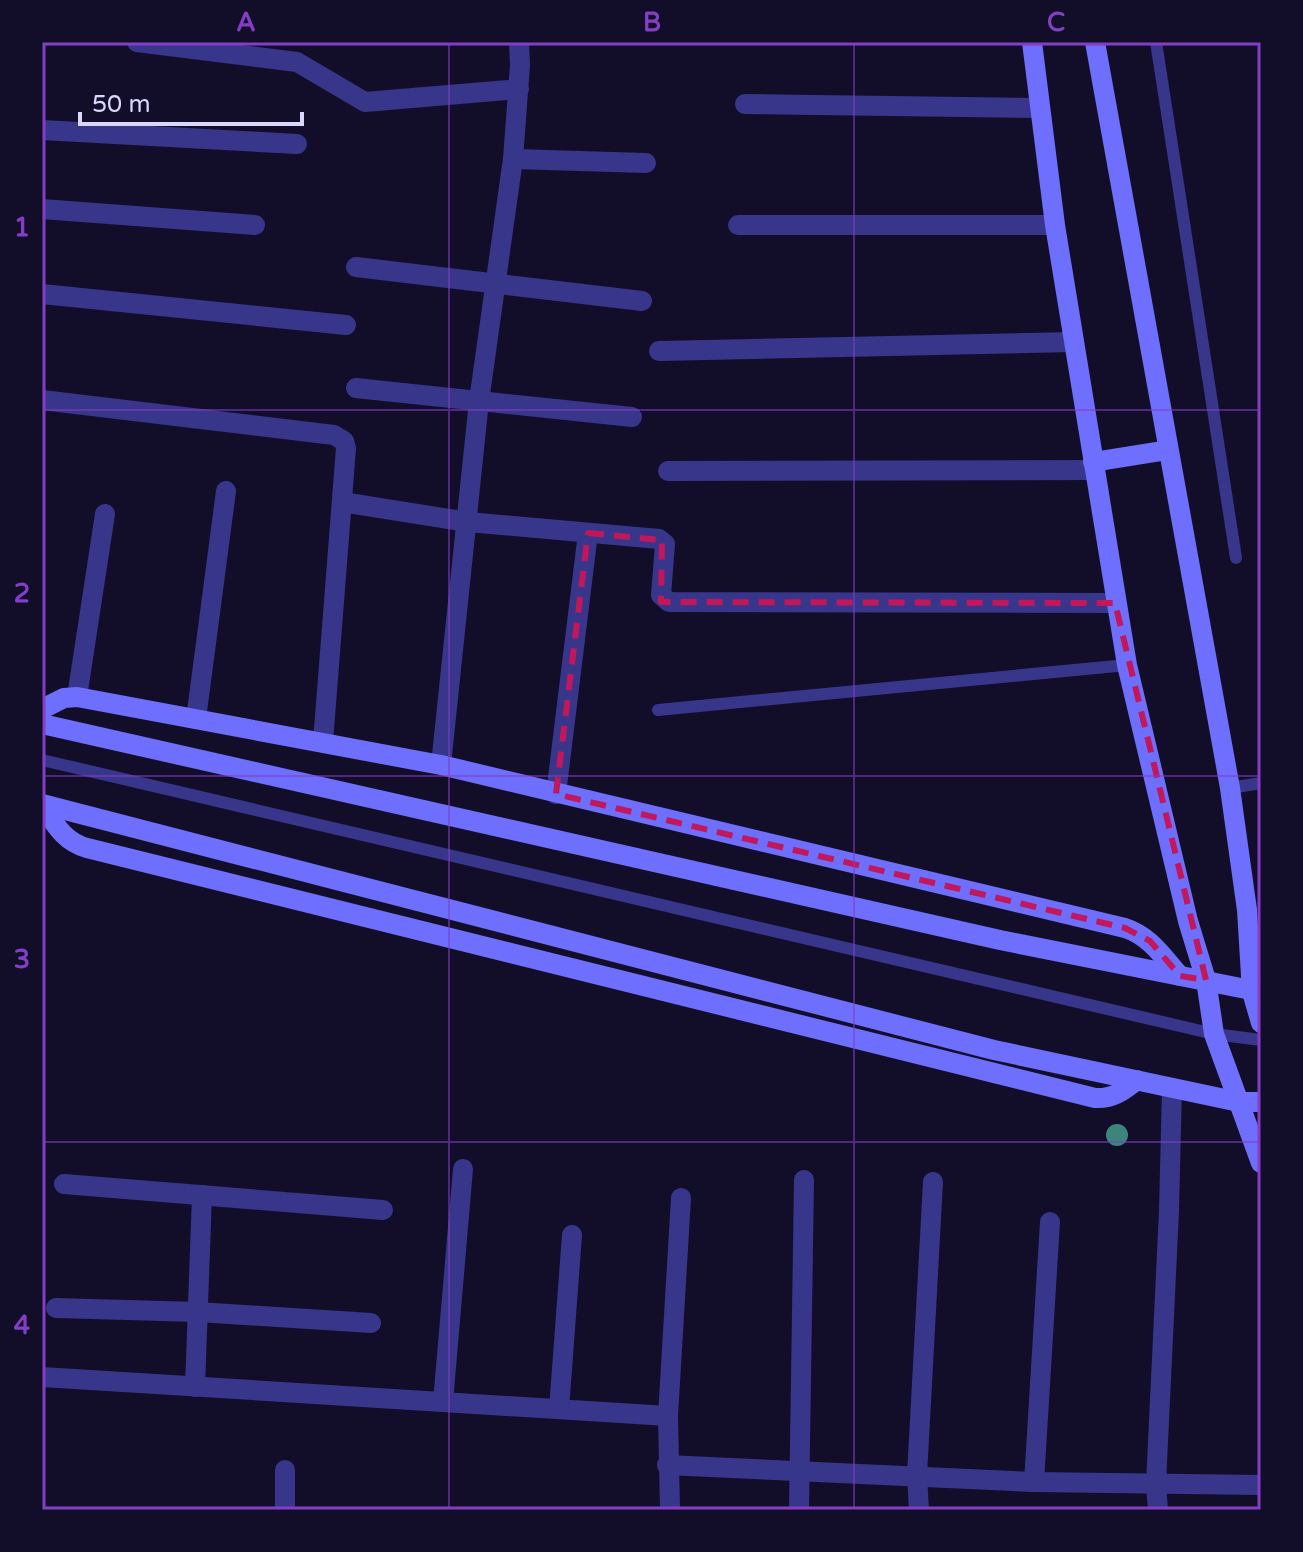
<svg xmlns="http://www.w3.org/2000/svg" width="1303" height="1552" font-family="'Varela Round',sans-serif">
	<rect width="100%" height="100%" fill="#120e29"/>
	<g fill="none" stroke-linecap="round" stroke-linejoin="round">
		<g stroke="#37368b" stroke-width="12">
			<path d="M1156,42L1236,558"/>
			<path d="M658,710L1127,665"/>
			<path d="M42,760L1214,1034L1261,1040"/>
			<path d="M1230,788L1261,783"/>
		</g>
		<g stroke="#37368b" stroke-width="20">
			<path d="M137,42L297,62L365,102L519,89"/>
			<path d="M745,104L1039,108"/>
			<path d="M42,130L297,144"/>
			<path d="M513,159L646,163"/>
			<path d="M42,209L255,225"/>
			<path d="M738,225H1055"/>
			<path d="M356,267L642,301"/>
			<path d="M42,294L346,325"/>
			<path d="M659,351L1073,342"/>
			<path d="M356,388L632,417"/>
			<path d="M42,400L334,435L344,441L346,448L323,742"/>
			<path d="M668,471L1094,470"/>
			<path d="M342,502L468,522L659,539L665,544L661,595L669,602L1115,603"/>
			<path d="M77,697L105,514"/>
			<path d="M196,719L226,491"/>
			<path d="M441,765L479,401L513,159L520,65L519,42"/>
			<path d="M556,794L588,533"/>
			<path d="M64,1184L383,1210"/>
			<path d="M56,1308L198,1312L371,1323"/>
			<path d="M42,1377L668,1416"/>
			<path d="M195,1387L202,1195"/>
			<path d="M443,1402L463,1169"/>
			<path d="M559,1409L572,1235"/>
			<path d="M667,1465L1034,1482L1261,1485"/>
			<path d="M285,1470V1510"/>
			<path d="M1034,1482L1050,1222"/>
			<path d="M670,1510L668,1416L681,1198"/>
			<path d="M799,1510L804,1180"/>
			<path d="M919,1510L917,1475L933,1182"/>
			<path d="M1158,1510L1156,1484L1169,1211L1172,1088"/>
		</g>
		<g stroke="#6e6eff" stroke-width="20">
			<path d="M1032,42L1055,225L1127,665L1188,921L1206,980L1214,1034L1261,1163"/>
			<path d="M1095,42L1230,788L1247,910L1252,992L1261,1023"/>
			<path d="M1093,462L1168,450"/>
			<path d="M42,709L64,698L77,697L441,765L1125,928C1150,936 1163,957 1180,976"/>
			<path d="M42,724L1000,940L1261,992"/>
			<path d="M42,804L994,1050L1239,1102H1261"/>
			<path d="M42,805C55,824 64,842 87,848L1095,1098C1113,1099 1123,1091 1137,1080"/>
		</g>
	</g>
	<circle fill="#3a867c" cx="1117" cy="1135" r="11"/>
	<path fill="none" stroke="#c2185b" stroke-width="6" stroke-dasharray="16 10" stroke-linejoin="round" d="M588,533L662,540L661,602L1115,603L1206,980L1180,976L1150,941L1125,928L556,794Z"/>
	<path fill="none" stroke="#843dc5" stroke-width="2" stroke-opacity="0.55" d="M449,42V1510M854,42V1510M42,410H1261M42,776H1261M42,1142H1261"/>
	<rect width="1303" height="1552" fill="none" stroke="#120e29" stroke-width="88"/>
	<path d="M80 112v12h222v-12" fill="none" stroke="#dad7ff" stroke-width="4"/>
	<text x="92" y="112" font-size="24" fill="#dad7ff" stroke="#120e29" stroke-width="6" paint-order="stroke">50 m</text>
	<rect x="44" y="44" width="1215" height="1464" fill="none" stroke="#843dc5" stroke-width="3"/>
	<g font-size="26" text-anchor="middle" font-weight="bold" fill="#843dc5">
		<text x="246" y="31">A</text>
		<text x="652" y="31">B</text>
		<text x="1056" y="31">C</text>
		<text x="22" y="236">1</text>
		<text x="22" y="602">2</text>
		<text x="22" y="968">3</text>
		<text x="22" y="1334">4</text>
	</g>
</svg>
